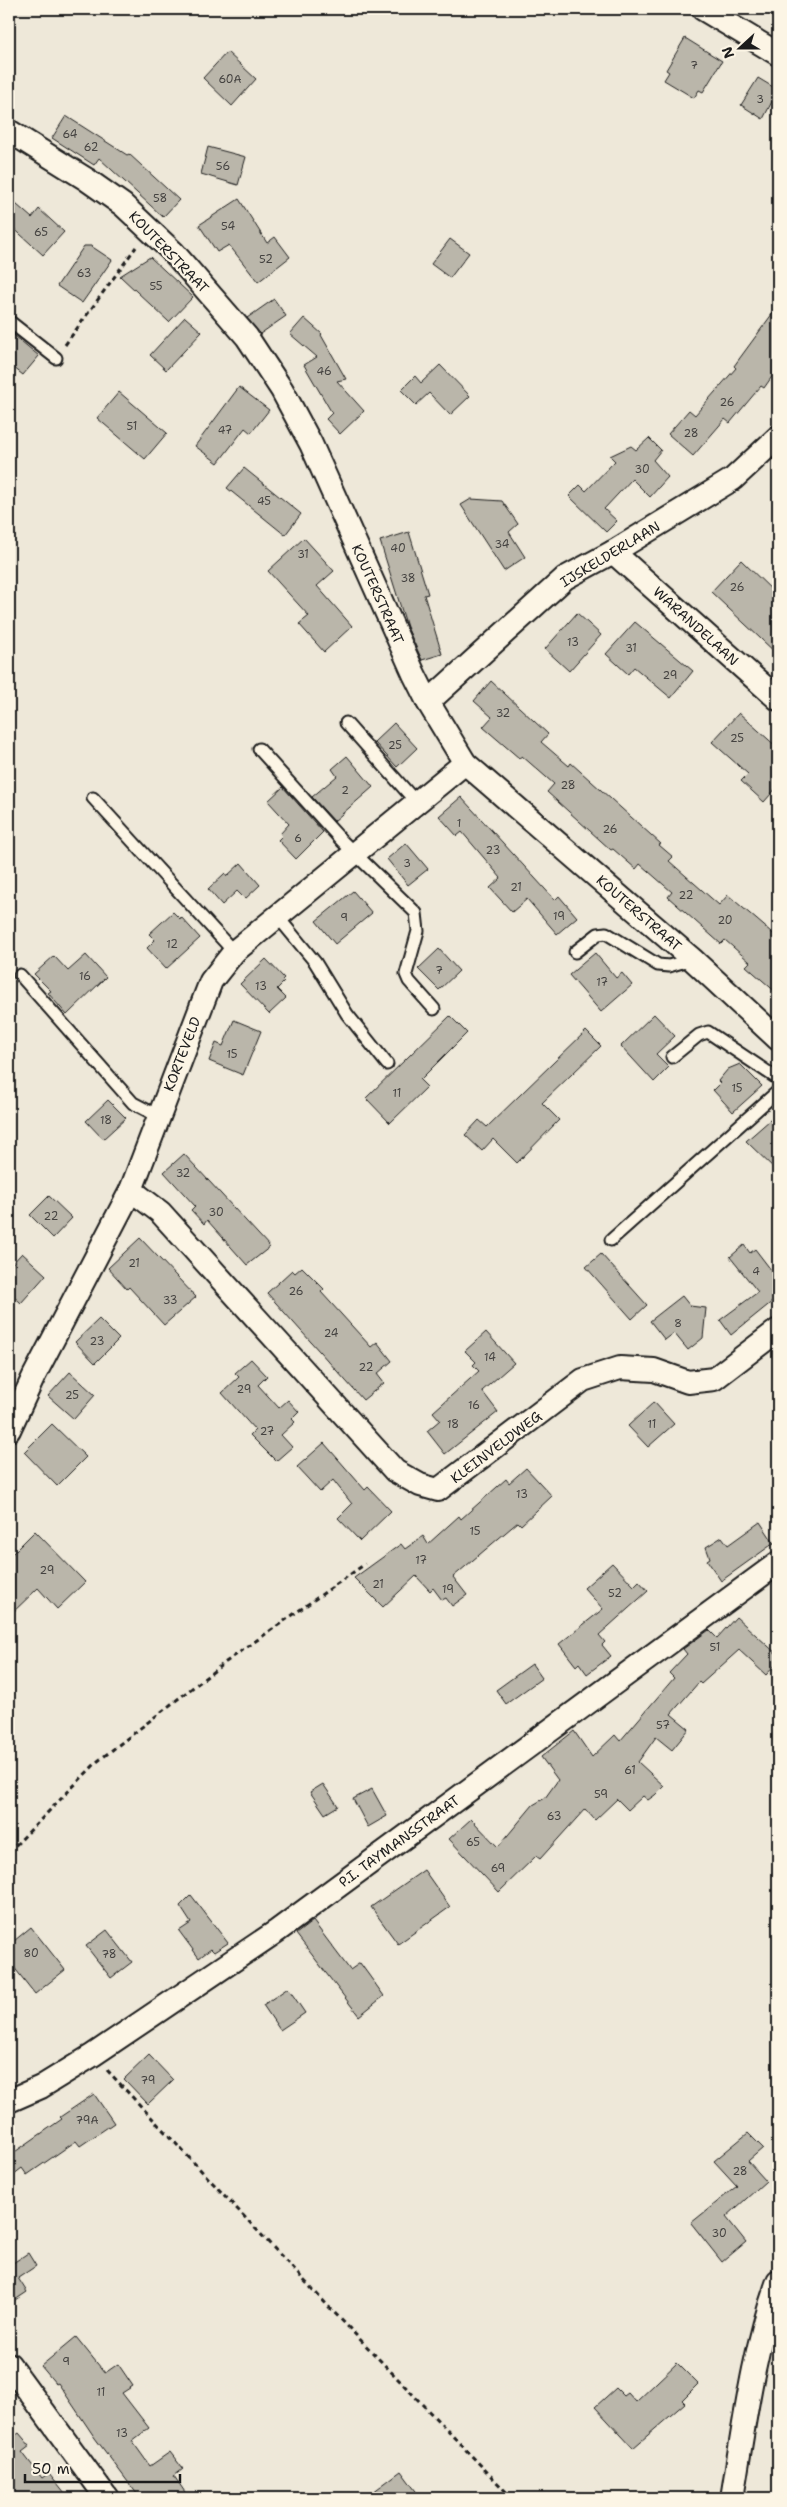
<svg xmlns="http://www.w3.org/2000/svg" width="787" height="2507" font-family="'Shantell Sans',sans-serif">
	<rect width="100%" height="100%" fill="#eee8d9"/>
	<filter id="ink" filterUnits="userSpaceOnUse"><feTurbulence type="fractalNoise" baseFrequency=".02" numOctaves="2"/><feDisplacementMap in="SourceGraphic" scale="10" xChannelSelector="R" yChannelSelector="G"/><feConvolveMatrix kernelMatrix="1 2 1 2 8 2 1 2 1" color-interpolation-filters="sRGB"/></filter>
	<g filter="url(#ink)">
		<g fill="#bab6aa" stroke="#1c1c1c">
			<path d="M685,38L722,61L703,92L699,90L694,98L664,80L669,72L666,70Z"/>
			<path d="M227,52L256,79L232,106L203,78Z"/>
			<path d="M758,78L778,90L763,119L741,105Z"/>
			<path d="M66,116L127,155L129,154L179,200L163,217L99,158L94,165L52,138Z"/>
			<path d="M208,147L246,157L238,185L201,174Z"/>
			<path d="M9,198L32,218L39,209L64,232L43,255L9,224Z"/>
			<path d="M239,199L267,243L275,237L290,257L258,282L229,245L217,252L199,225Z"/>
			<path d="M450,239L469,253L450,278L431,264Z"/>
			<path d="M84,246H91L112,260L82,303L57,286Z"/>
			<path d="M150,257L193,297L169,322L120,276Z"/>
			<path d="M274,299L286,316L260,334L247,318Z"/>
			<path d="M778,306V368L764,388L761,386L730,423L725,419L693,456L668,434L689,410L695,415L736,368L734,366Z"/>
			<path d="M185,317L202,332L166,370L150,355Z"/>
			<path d="M304,318L322,334L321,335L346,379L337,381L364,411L340,434L326,419L332,413L304,365L317,357L290,334Z"/>
			<path d="M9,331L39,356L23,375L9,364Z"/>
			<path d="M440,365L470,396L450,415L429,393L416,405L401,390L415,376L421,383Z"/>
			<path d="M239,387L269,410L251,433L245,428L218,463L195,446Z"/>
			<path d="M119,392L167,433L145,459L97,418Z"/>
			<path d="M649,438L661,450L653,460L668,477L650,497L632,479L604,509L617,521L606,532L569,496L580,485L586,491L615,461L610,456L631,446L636,450Z"/>
			<path d="M244,468L301,514L285,535L227,488Z"/>
			<path d="M471,499L502,501L518,524L509,532L525,557L504,571L461,505Z"/>
			<path d="M409,532L428,594L424,595L442,654L422,660L407,627L380,541Z"/>
			<path d="M304,538L334,571L317,586L352,626L324,652L299,624L309,616L268,571Z"/>
			<path d="M741,560L778,596V655L711,592Z"/>
			<path d="M577,613L601,635L569,671L545,649Z"/>
			<path d="M635,622L693,671L671,698L634,667L628,674L606,654Z"/>
			<path d="M491,681L548,734L541,742L569,766L571,763L661,844L659,845L673,857L669,861L719,905L728,895L778,938V994L746,966L750,962L725,940L721,944L668,897L672,892L640,864L636,869L613,849L611,850L547,792L554,784L522,756L519,758L483,727L492,717L474,701Z"/>
			<path d="M739,713L778,748V786L764,802L741,781L748,774L712,742Z"/>
			<path d="M394,723L417,748L397,767L374,742Z"/>
			<path d="M347,756L373,787L334,821L312,797L337,776L332,769Z"/>
			<path d="M283,787L323,832L296,859L278,840L282,836L280,834L289,824L268,801Z"/>
			<path d="M461,797L555,900L559,896L577,917L557,934L527,899L512,912L490,888L501,878L462,832L457,836L439,816Z"/>
			<path d="M406,843L428,869L408,885L387,859Z"/>
			<path d="M241,863L260,885L245,899L237,891L222,905L208,889L225,873L227,876Z"/>
			<path d="M353,891L372,913L335,944L316,921Z"/>
			<path d="M173,912L180,919L181,917L200,938L166,969L147,948L155,940L149,934Z"/>
			<path d="M439,949L459,971L439,990L418,969Z"/>
			<path d="M595,953L616,978L622,973L632,985L601,1012L569,975Z"/>
			<path d="M86,955L106,977L67,1015L48,993L51,991L34,974L54,956L68,971Z"/>
			<path d="M266,959L284,978L282,980L284,982L277,989L286,998L269,1014L240,984Z"/>
			<path d="M654,1014L675,1036L656,1054L669,1067L654,1082L621,1046Z"/>
			<path d="M450,1016L467,1033L420,1080L427,1087L390,1123L366,1098Z"/>
			<path d="M234,1020L261,1031L243,1075L209,1061L216,1043L223,1046Z"/>
			<path d="M586,1031L601,1046L542,1103L559,1120L517,1163L493,1139L482,1151L465,1135L479,1120L487,1127Z"/>
			<path d="M740,1064L762,1086L733,1112L713,1090L720,1083L718,1081L728,1069Z"/>
			<path d="M108,1100L126,1118L103,1139L86,1121Z"/>
			<path d="M778,1113V1172L746,1141Z"/>
			<path d="M184,1154L270,1247L247,1265L207,1220L204,1224L191,1210L195,1206L164,1172Z"/>
			<path d="M49,1196L72,1218L53,1238L30,1215Z"/>
			<path d="M140,1238L196,1297L164,1325L129,1287L127,1289L108,1268Z"/>
			<path d="M744,1245L750,1253L755,1249L778,1279V1297L731,1335L720,1320L758,1292L730,1257Z"/>
			<path d="M22,1253L46,1275L21,1303L9,1292V1267Z"/>
			<path d="M601,1254L647,1305L632,1319L586,1267Z"/>
			<path d="M302,1267L324,1289L321,1292L371,1347L377,1342L392,1361L377,1374L384,1383L363,1400L267,1293L292,1270L295,1273Z"/>
			<path d="M682,1296L690,1306L706,1308L703,1338L688,1350L674,1333L665,1340L650,1321Z"/>
			<path d="M99,1319L119,1339L95,1363L75,1342Z"/>
			<path d="M486,1332L514,1363L482,1391L498,1412L445,1454L427,1431L440,1420L433,1412L479,1371L473,1365L476,1362L465,1351Z"/>
			<path d="M251,1359L267,1376L258,1385L279,1408L288,1400L299,1412L292,1419L295,1422L281,1435L292,1447L276,1461L250,1435L255,1430L222,1393L239,1377L235,1373Z"/>
			<path d="M70,1372L95,1395L74,1419L48,1396Z"/>
			<path d="M654,1402L674,1424L648,1447L628,1426Z"/>
			<path d="M52,1424L86,1457L57,1486L24,1452Z"/>
			<path d="M324,1443L365,1490L368,1487L391,1511L360,1541L338,1518L352,1504L333,1480L320,1492L297,1467Z"/>
			<path d="M526,1468L552,1496L521,1525L518,1522L453,1577L467,1595L452,1606L446,1598L442,1600L433,1588L430,1591L416,1576L383,1607L354,1578L401,1544L405,1549L423,1536L428,1544L459,1516L461,1519L506,1479L509,1483Z"/>
			<path d="M760,1522L774,1543L721,1581L707,1560L710,1558L706,1547L722,1537L728,1545Z"/>
			<path d="M35,1531L85,1582L57,1609L38,1588L9,1616V1557Z"/>
			<path d="M612,1563L634,1586L639,1581L648,1591L599,1635L605,1642L602,1645L611,1656L587,1674L579,1663L576,1666L559,1644L603,1609L584,1588Z"/>
			<path d="M736,1617L778,1655V1662L766,1675L739,1650L701,1684L699,1682L671,1714L689,1729L672,1750L656,1737L638,1762L664,1786L655,1795L648,1800L643,1796L628,1810L617,1799L595,1820L585,1809L540,1859L536,1856L499,1892L449,1839L471,1819L498,1847L533,1805L545,1798L558,1780L541,1757L574,1731L592,1757L615,1735L620,1741L674,1678L669,1673L687,1654L683,1649L709,1630L717,1638Z"/>
			<path d="M532,1664L542,1678L506,1704L496,1690Z"/>
			<path d="M323,1784L338,1806L325,1814L310,1792Z"/>
			<path d="M372,1789L387,1816L368,1827L353,1799Z"/>
			<path d="M424,1870L450,1907L398,1944L371,1907Z"/>
			<path d="M191,1895L228,1943L214,1952L211,1949L199,1958L179,1931L191,1923L180,1906Z"/>
			<path d="M313,1921L350,1970L360,1963L384,1996L359,2016L296,1934Z"/>
			<path d="M31,1927L65,1970L35,1994L9,1961V1945Z"/>
			<path d="M107,1930L132,1962L111,1978L86,1946Z"/>
			<path d="M288,1988L305,2013L280,2030L263,2005Z"/>
			<path d="M149,2055L173,2080L148,2104L124,2079Z"/>
			<path d="M94,2094L114,2123L80,2146L76,2141L27,2175L22,2168L9,2178V2156L62,2119L60,2117Z"/>
			<path d="M748,2133L763,2148L748,2161L766,2181L726,2217L746,2242L722,2262L691,2223L737,2186L714,2161Z"/>
			<path d="M28,2253L36,2266L18,2278L27,2292L9,2304V2264L10,2265Z"/>
			<path d="M76,2337L105,2373L118,2364L133,2386L122,2393L149,2428L132,2441L150,2466L170,2452L183,2469L174,2476L189,2498H140L95,2438L58,2383L56,2384L41,2366Z"/>
			<path d="M677,2363L698,2384L682,2400L685,2403L633,2448L595,2407L616,2388L624,2396L628,2393L636,2402Z"/>
			<path d="M19,2433L30,2446L22,2452L42,2478L49,2473L69,2498H9V2434L12,2438Z"/>
			<path d="M401,2471L421,2498H365Z"/>
		</g>
		<g fill="none" stroke-linecap="round" stroke-linejoin="round">
			<g stroke="#1c1c1c" stroke-width="15">
				<g id="lane">
					<path d="M9,321L56,358"/>
					<path d="M346,723L416,802"/>
					<path d="M259,749L342,841L416,913L418,931L406,974L409,981L434,1009"/>
					<path d="M93,798L234,952"/>
					<path d="M277,916L315,962L347,1014L387,1064"/>
					<path d="M575,952L598,934L606,933L658,965L669,966L692,959"/>
					<path d="M20,975L133,1103L158,1116"/>
					<path d="M672,1057L699,1035L708,1032L778,1079"/>
					<path d="M611,1240L778,1091"/>
				</g>
			</g>
			<g stroke="#1c1c1c" stroke-width="26">
				<g id="street">
					<path d="M703,9L778,54"/>
					<path d="M9,131L86,179L123,205L174,253L247,337L282,390L311,444L414,674L428,702L465,763L692,959L778,1039"/>
					<path d="M613,552L778,699"/>
					<path d="M428,702L565,578L613,552L733,479L778,437"/>
					<path d="M131,1190L160,1212L395,1471L420,1485L438,1490L583,1380L620,1368L654,1370L688,1382L714,1379L778,1330"/>
					<path d="M9,1430L34,1376L131,1190L211,981L234,952L465,763"/>
					<path d="M9,2101L41,2087L93,2055L277,1931L778,1563"/>
					<path d="M9,2364L107,2498"/>
					<path d="M732,2498C744,2426 753,2351 778,2281"/>
				</g>
			</g>
			<g stroke="#1c1c1c" stroke-width="3" stroke-dasharray="5 4" stroke-linecap="butt">
				<path d="M612,9L625,12L635,9"/>
				<path d="M65,345L136,247"/>
				<path d="M9,1852L98,1761L223,1664L365,1564"/>
				<path d="M107,2070L329,2307L512,2498"/>
			</g>
			<use href="#lane" stroke="#fcf5e5" stroke-width="11"/>
			<use href="#street" stroke="#fcf5e5" stroke-width="22"/>
		</g>
	</g>
	<g text-anchor="middle" stroke-width="4.5" stroke-linejoin="round" paint-order="stroke">
		<g font-size="11" fill="#444240">
			<text x="694" y="69">7</text>
			<text x="230" y="83">60A</text>
			<text x="760" y="103">3</text>
			<text x="70" y="138">64</text>
			<text x="91" y="151">62</text>
			<text x="223" y="170">56</text>
			<text x="160" y="202">58</text>
			<text x="228" y="230">54</text>
			<text x="41" y="236">65</text>
			<text x="266" y="263">52</text>
			<text x="84" y="277">63</text>
			<text x="156" y="290">55</text>
			<text x="324" y="375">46</text>
			<text x="727" y="406">26</text>
			<text x="132" y="430">51</text>
			<text x="225" y="434">47</text>
			<text x="691" y="437">28</text>
			<text x="642" y="473">30</text>
			<text x="264" y="505">45</text>
			<text x="502" y="548">34</text>
			<text x="398" y="552">40</text>
			<text x="303" y="558">31</text>
			<text x="408" y="582">38</text>
			<text x="737" y="591">26</text>
			<text x="573" y="646">13</text>
			<text x="631" y="652">31</text>
			<text x="670" y="679">29</text>
			<text x="503" y="717">32</text>
			<text x="737" y="742">25</text>
			<text x="395" y="749">25</text>
			<text x="568" y="789">28</text>
			<text x="345" y="794">2</text>
			<text x="459" y="827">1</text>
			<text x="610" y="833">26</text>
			<text x="298" y="842">6</text>
			<text x="493" y="854">23</text>
			<text x="407" y="867">3</text>
			<text x="516" y="891">21</text>
			<text x="686" y="899">22</text>
			<text x="559" y="920">19</text>
			<text x="344" y="921">9</text>
			<text x="725" y="924">20</text>
			<text x="172" y="948">12</text>
			<text x="439" y="974">7</text>
			<text x="85" y="980">16</text>
			<text x="602" y="986">17</text>
			<text x="261" y="990">13</text>
			<text x="232" y="1058">15</text>
			<text x="737" y="1092">15</text>
			<text x="397" y="1097">11</text>
			<text x="106" y="1124">18</text>
			<text x="183" y="1177">32</text>
			<text x="216" y="1216">30</text>
			<text x="51" y="1220">22</text>
			<text x="134" y="1267">21</text>
			<text x="756" y="1275">4</text>
			<text x="296" y="1295">26</text>
			<text x="170" y="1304">33</text>
			<text x="678" y="1327">8</text>
			<text x="331" y="1337">24</text>
			<text x="97" y="1345">23</text>
			<text x="490" y="1361">14</text>
			<text x="366" y="1371">22</text>
			<text x="244" y="1393">29</text>
			<text x="72" y="1399">25</text>
			<text x="474" y="1409">16</text>
			<text x="453" y="1428">18</text>
			<text x="652" y="1428">11</text>
			<text x="267" y="1435">27</text>
			<text x="522" y="1498">13</text>
			<text x="475" y="1535">15</text>
			<text x="421" y="1564">17</text>
			<text x="47" y="1574">29</text>
			<text x="378" y="1588">21</text>
			<text x="448" y="1593">19</text>
			<text x="615" y="1597">52</text>
			<text x="715" y="1651">51</text>
			<text x="663" y="1729">57</text>
			<text x="630" y="1774">61</text>
			<text x="601" y="1798">59</text>
			<text x="554" y="1820">63</text>
			<text x="473" y="1846">65</text>
			<text x="498" y="1872">69</text>
			<text x="31" y="1957">80</text>
			<text x="109" y="1958">78</text>
			<text x="148" y="2084">79</text>
			<text x="87" y="2124">79A</text>
			<text x="740" y="2175">28</text>
			<text x="719" y="2237">30</text>
			<text x="66" y="2365">9</text>
			<text x="101" y="2396">11</text>
			<text x="122" y="2437">13</text>
		</g>
		<g font-size="14" fill="#1c1c1c" stroke="#fcf5e5">
			<text transform="translate(169 252) rotate(46)" y="5">KOUTERSTRAAT</text>
			<text transform="translate(610 554) rotate(-31)" y="5">IJSKELDERLAAN</text>
			<text transform="translate(378 594) rotate(66)" y="5">KOUTERSTRAAT</text>
			<text transform="translate(696 626) rotate(42)" y="5">WARANDELAAN</text>
			<text transform="translate(639 913) rotate(41)" y="5">KOUTERSTRAAT</text>
			<text transform="translate(182 1054) rotate(-69)" y="5">KORTEVELD</text>
			<text transform="translate(496 1447) rotate(-37)" y="5">KLEINVELDWEG</text>
			<text transform="translate(399 1841) rotate(-36)" y="5">P.I. TAYMANSSTRAAT</text>
		</g>
	</g>
	<rect width="787" height="2507" fill="none" stroke="#fcf5e5" stroke-width="30"/>
	<rect x="15" y="15" width="757" height="2477" fill="none" stroke="#1c1c1c" stroke-width="2" filter="url(#ink)"/>
	<g transform="translate(740 48) rotate(249)" stroke="#fcf5e5" stroke-width="4" paint-order="stroke">
	<path d="M0-4L9 19L0 12L-9 19Z" fill="#1c1c1c"/>
	<text y="-8" font-size="14" font-weight="bold" text-anchor="middle" fill="#1c1c1c">N</text>
	</g>
	<path d="M25 2474v8h155v-8" fill="none" stroke="#1c1c1c" stroke-width="2.5"/>
	<text x="32" y="2474" font-size="15" fill="#1c1c1c" stroke="#fcf5e5" stroke-width="4" paint-order="stroke">50 m</text>
</svg>
